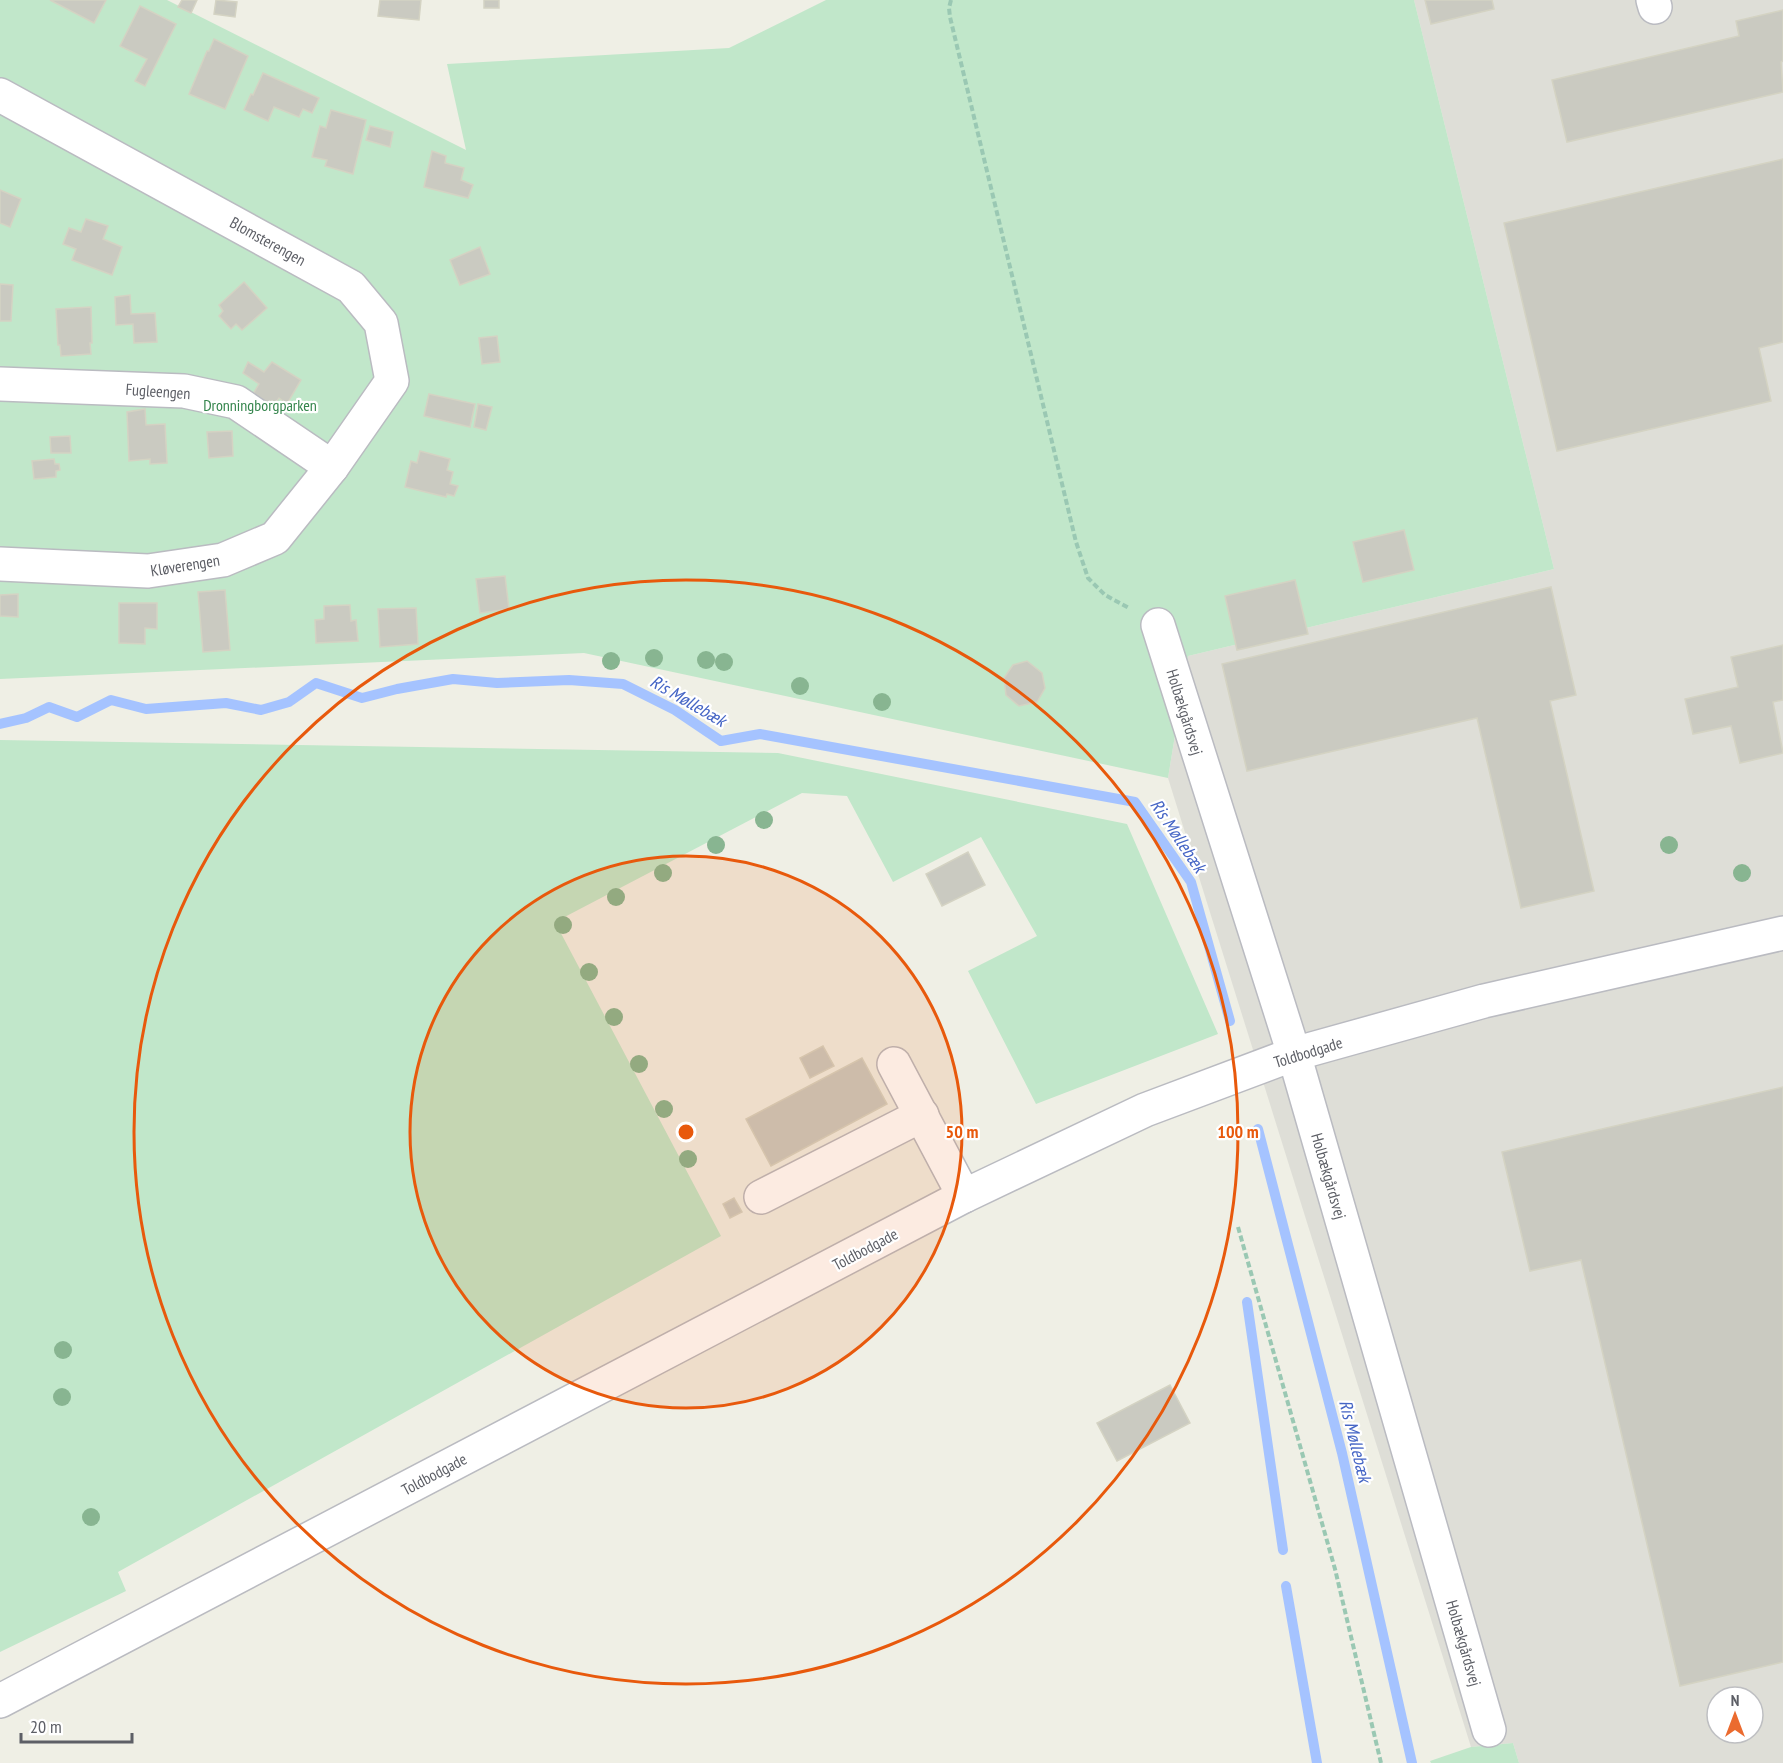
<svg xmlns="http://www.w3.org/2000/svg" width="1783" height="1763" font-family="'PT Sans Narrow',sans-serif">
	<rect width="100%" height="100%" fill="#efefe5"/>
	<path fill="#deded7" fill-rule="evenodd" d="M1414,0H1783V1763H1519L1513,1743L1471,1747L1168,778L1188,656L1554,569ZM1717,1697H1753V1733H1717Z"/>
	<g fill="#c1e7ca">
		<path d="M0,0H167L466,150L447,64L729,48L826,0H1414L1554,569L1188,656L1168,778L584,653L0,679Z"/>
		<path d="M0,740L778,753L1127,824L1218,1034L1036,1104L968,971L1037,936L981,837L893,882L847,796L802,793L555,922L721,1236L118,1572L126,1591L0,1652Z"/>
		<path d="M1513,1743L1519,1763H1431L1430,1761L1471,1747Z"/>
	</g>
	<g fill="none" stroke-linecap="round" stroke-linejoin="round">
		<g stroke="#a5c3ff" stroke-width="10">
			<path d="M0,724L26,718L49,707L77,717L111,700L146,709L226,703L261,710L289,702L316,683L362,698L397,689L453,679L497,683L569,680L623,684L675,710L721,741L760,734L1135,802L1191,882L1230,1021"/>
			<path d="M1258,1129L1342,1453L1412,1763"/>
			<path d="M1247,1302L1283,1550"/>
			<path d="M1286,1586L1317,1763"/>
		</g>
	</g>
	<g fill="#cacac1" stroke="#d4d3c3" stroke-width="1.5">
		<path d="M50,0H106L94,23Z"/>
		<path d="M182,0H197L191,13L178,7Z"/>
		<path d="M216,0L237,2L235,17L214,14Z"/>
		<path d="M380,0H421L419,20L378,16Z"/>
		<rect x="484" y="0" width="15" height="8"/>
		<path d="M1425,0H1492L1494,9L1431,24Z"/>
		<path d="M140,6L176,24L145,86L135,81L147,59L120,46Z"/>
		<path d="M1783,10V61L1781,62L1783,92L1567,142L1552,80L1739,36L1736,21Z"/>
		<path d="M214,39L248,56L225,109L189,94L207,51H209Z"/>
		<path d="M263,73L319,98L312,113L303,109L299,117L274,107L268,121L244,110L251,94L253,95Z"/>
		<path d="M331,110L366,120L353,174L325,166L327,160L312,157L320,126L326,128Z"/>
		<path d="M370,126L393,132L390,147L366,140Z"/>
		<path d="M432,151L446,156L445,163L464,168L461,180L473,185L468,198L424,187Z"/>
		<path d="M1783,159V342L1759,348L1771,401L1557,451L1504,223Z"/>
		<path d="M0,190L21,199L10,227L0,223Z"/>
		<path d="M86,219L108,226L103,239L122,247L112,275L72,260L76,249L63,244L69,228L81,232Z"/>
		<path d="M480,247L490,274L460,285L450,260Z"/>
		<path d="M244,282L267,308L242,330L236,324L231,329L219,316L223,311L219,305Z"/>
		<path d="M0,284L13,285L11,321H0Z"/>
		<path d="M130,295L131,314L155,313L157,342L134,343L133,324L116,325L115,297Z"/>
		<path d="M91,307L92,343H90L91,354L61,356L60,345H58L56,309Z"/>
		<path d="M497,336L500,362L482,364L479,338Z"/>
		<path d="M248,362L264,372L272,362L301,380L287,404L279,398L273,407L253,394L259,384L243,373Z"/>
		<path d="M429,394L475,404L470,427L424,416Z"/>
		<path d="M478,404L492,407L486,430L474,427Z"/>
		<path d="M145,409L146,425L165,424L167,463L150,464V459L129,461L127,412Z"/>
		<path d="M232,431L233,456L209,458L207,432Z"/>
		<path d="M70,436L71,453H51L50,437Z"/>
		<path d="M420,451L450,459L447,470L453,472L450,484L458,486L454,496L447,494L446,497L405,487L411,461L417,463Z"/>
		<path d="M54,459L55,464H59L60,470L56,471V477L34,479L32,461Z"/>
		<path d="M1404,530L1414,570L1363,582L1353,542Z"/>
		<path d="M505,576L509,609L480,613L476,579Z"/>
		<path d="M1295,580L1308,634L1237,650L1225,596Z"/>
		<path d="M1551,587L1576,695L1550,701L1594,891L1521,908L1477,718L1247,771L1222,664Z"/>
		<path d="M225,590L230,650L203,652L198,592Z"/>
		<path d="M18,594V617L0,616V595Z"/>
		<path d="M119,603H157V629L145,628V644L119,643Z"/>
		<path d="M350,605L351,621L356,620L358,641L316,643L315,620L324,619V606Z"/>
		<path d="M416,608L418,644L380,647L378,609Z"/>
		<path d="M1783,645V700L1773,702L1783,753L1740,763L1731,726L1693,734L1685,699L1738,687L1731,657Z"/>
		<path d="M1027,661L1042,673L1045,688L1037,702L1019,706L1006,695L1004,678L1013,665Z"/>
		<path d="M968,852L985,885L942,906L926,874Z"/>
		<path d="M823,1046L834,1066L810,1078L800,1058Z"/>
		<path d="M862,1058L887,1104L771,1166L746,1119Z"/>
		<path d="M1783,1087V1662L1680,1686L1581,1260L1530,1271L1502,1152Z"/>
		<path d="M734,1198L742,1212L730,1218L723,1204Z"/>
		<path d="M1170,1385L1190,1423L1117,1461L1097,1423Z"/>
	</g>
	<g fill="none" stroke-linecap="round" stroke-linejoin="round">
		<g stroke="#babbc1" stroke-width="36">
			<g id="minor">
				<path d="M1653,0L1655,7"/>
				<path d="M0,95L351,287L381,323L392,381L332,467L275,538L223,560L148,571L0,564"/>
				<path d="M0,384L184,391L236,402L332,467"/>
				<path d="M1158,625L1294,1054L1489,1730"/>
				<path d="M894,1064L964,1196"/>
				<path d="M761,1197L922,1115"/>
				<path d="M0,1701L964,1196L1145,1110L1294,1054L1484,1001L1783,933"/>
			</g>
		</g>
		<g stroke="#9ac8b3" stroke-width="4" stroke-dasharray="6 3" stroke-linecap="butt">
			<path d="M951,0L949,8L950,17L1076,542L1088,578L1105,595L1129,608"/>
			<path d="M1238,1227L1335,1569L1381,1763"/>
		</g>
		<use href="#minor" stroke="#fff" stroke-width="33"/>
	</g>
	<g fill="#88b591">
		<circle cx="654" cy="658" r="9"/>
		<circle cx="706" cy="660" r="9"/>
		<circle cx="611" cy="661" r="9"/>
		<circle cx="724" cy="662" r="9"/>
		<circle cx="800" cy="686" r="9"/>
		<circle cx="882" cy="702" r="9"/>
		<circle cx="764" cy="820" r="9"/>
		<circle cx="716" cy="845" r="9"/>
		<circle cx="1669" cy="845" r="9"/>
		<circle cx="663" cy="873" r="9"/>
		<circle cx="1742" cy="873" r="9"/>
		<circle cx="616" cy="897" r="9"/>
		<circle cx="563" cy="925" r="9"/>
		<circle cx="589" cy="972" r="9"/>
		<circle cx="614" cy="1017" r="9"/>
		<circle cx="639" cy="1064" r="9"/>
		<circle cx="664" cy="1109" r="9"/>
		<circle cx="688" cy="1159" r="9"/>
		<circle cx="63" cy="1350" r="9"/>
		<circle cx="62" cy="1397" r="9"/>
		<circle cx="91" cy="1517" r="9"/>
	</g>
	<circle cx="686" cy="1132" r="276" fill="#e8590c" fill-opacity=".12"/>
	<g fill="none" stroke="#e8590c" stroke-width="3">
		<circle cx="686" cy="1132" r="276"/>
		<circle cx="686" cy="1132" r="552"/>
	</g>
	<g text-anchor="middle" stroke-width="4.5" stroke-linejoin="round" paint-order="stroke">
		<g font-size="16" fill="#5d5f66" stroke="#fff">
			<text transform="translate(268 241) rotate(29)" y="6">Blomsterengen</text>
			<text transform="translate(158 391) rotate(4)" y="6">Fugleengen</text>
			<text transform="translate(185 565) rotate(-9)" y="6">Kløverengen</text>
			<text transform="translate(1185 712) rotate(73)" y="6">Holbækgårdsvej</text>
			<text transform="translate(1308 1052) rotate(-17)" y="6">Toldbodgade</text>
			<text transform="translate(1329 1176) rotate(74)" y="6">Holbækgårdsvej</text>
			<text transform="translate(865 1249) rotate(-28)" y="6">Toldbodgade</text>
			<text transform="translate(434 1474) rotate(-28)" y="6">Toldbodgade</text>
			<text transform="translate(1464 1643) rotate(74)" y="6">Holbækgårdsvej</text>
		</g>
		<g font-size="16" fill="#34854c" stroke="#fff">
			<text x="260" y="411">Dronningborgparken</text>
		</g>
		<g font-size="18" font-style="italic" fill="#4565c5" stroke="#fff">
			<text transform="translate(688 701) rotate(30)" y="6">Ris Møllebæk</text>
			<text transform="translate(1178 836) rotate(56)" y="6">Ris Møllebæk</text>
			<text transform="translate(1355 1441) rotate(76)" y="6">Ris Møllebæk</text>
		</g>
	</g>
	<circle cx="686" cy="1132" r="9" fill="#e8590c" stroke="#fff" stroke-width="3"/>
	<g font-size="18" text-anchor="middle" font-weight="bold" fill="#e8590c" stroke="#fff" stroke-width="4.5" stroke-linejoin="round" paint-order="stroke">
		<text x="962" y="1138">50 m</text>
		<text x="1238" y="1138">100 m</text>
	</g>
	<g transform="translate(1735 1715)"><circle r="28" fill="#ffffff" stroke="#bebfc2" stroke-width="1.5"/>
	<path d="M0-4.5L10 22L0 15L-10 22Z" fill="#eb6b2f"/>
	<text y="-9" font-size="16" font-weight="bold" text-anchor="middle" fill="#5d5f66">N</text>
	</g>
	<path d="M21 1733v9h111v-9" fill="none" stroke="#5d5f66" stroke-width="3"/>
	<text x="30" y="1733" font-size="18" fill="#5d5f66" stroke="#ffffff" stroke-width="4.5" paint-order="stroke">20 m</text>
</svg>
